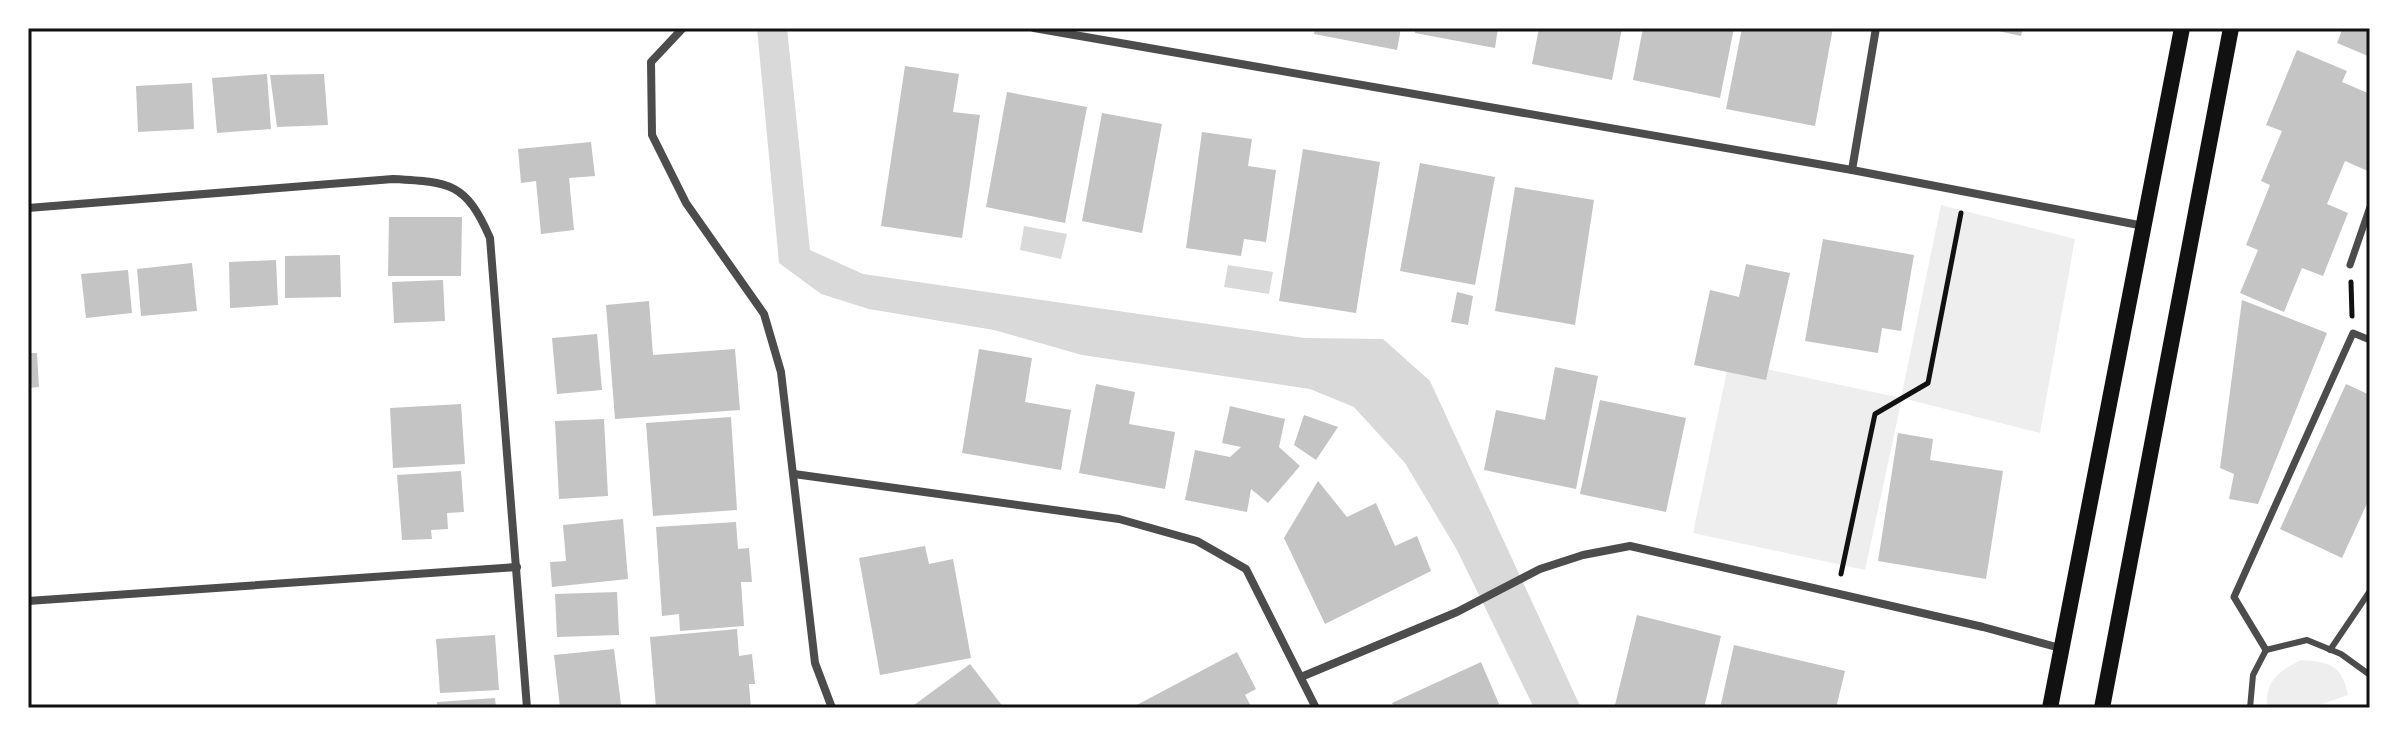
<svg xmlns="http://www.w3.org/2000/svg" width="2398" height="736" font-family="'Alegreya Sans',sans-serif">
	<rect width="100%" height="100%" fill="#fff"/>
	<g fill="#eee">
		<path d="M1941,205L2075,239L2040,433L1902,398L1865,570L1693,533L1729,361L1901,398Z"/>
		<path d="M2301,660C2329,662 2342,664 2348,695L2310,708H2267C2265,680 2278,672 2301,660Z"/>
	</g>
	<g fill="#d9d9d9">
		<path d="M757,28H787L810,250L863,274L1305,338L1383,339L1430,381L1581,708H1534L1457,550L1405,463L1354,407L1310,389L1082,355L994,330L869,309L821,294L779,263Z"/>
		<path d="M1024,226L1067,234L1061,259L1020,250Z"/>
		<path d="M1228,265L1273,272L1269,294L1224,287Z"/>
	</g>
	<g fill="#c4c4c4">
		<path d="M1315,28H1401L1397,50L1314,34Z"/>
		<path d="M1416,28H1498L1495,48L1415,33Z"/>
		<path d="M1539,28H1622L1612,80L1532,64Z"/>
		<path d="M1643,28H1734L1720,98L1633,80Z"/>
		<path d="M1742,28H1833L1815,126L1726,109Z"/>
		<path d="M1985,28H2023L2021,36Z"/>
		<path d="M2343,28H2370L2368,56L2337,43Z"/>
		<path d="M2297,50L2347,71L2342,82L2370,94V165L2368,171L2345,161L2327,204L2348,213L2323,276L2302,268L2284,312L2240,293L2258,250L2246,245L2270,185L2261,181L2282,131L2266,125Z"/>
		<path d="M905,66L959,74L953,112L980,115L962,238L881,226Z"/>
		<path d="M267,74L271,129L217,133L212,78Z"/>
		<path d="M324,74L328,125L277,127L270,75Z"/>
		<path d="M192,83L194,129L138,132L136,86Z"/>
		<path d="M1007,92L1087,107L1065,223L986,207Z"/>
		<path d="M1102,113L1162,124L1142,233L1082,221Z"/>
		<path d="M1202,132L1252,139L1248,166L1276,170L1266,242L1244,239L1241,256L1186,248Z"/>
		<path d="M591,142L595,176L569,178L574,230L541,234L536,181L521,183L518,149Z"/>
		<path d="M1303,149L1380,162L1356,313L1279,301Z"/>
		<path d="M1420,163L1495,177L1475,285L1400,271Z"/>
		<path d="M1515,187L1594,200L1575,325L1495,311Z"/>
		<path d="M389,217H462L461,276H388Z"/>
		<path d="M1823,239L1914,255L1901,331L1882,328L1878,353L1805,341Z"/>
		<path d="M340,255L341,297L285,298V256Z"/>
		<path d="M276,260L278,305L230,308L229,262Z"/>
		<path d="M192,263L197,311L141,316L137,269Z"/>
		<path d="M1746,264L1790,273L1766,380L1694,365L1710,290L1739,297Z"/>
		<path d="M128,270L132,313L86,318L81,274Z"/>
		<path d="M443,280L445,321L394,323L392,282Z"/>
		<path d="M1457,292L1473,296L1468,325L1451,322Z"/>
		<path d="M2242,300L2327,333L2258,504L2229,499L2234,474L2220,468Z"/>
		<path d="M649,301L653,355L735,349L740,410L615,419L606,305Z"/>
		<path d="M597,334L602,390L557,394L552,338Z"/>
		<path d="M979,349L1032,358L1025,402L1071,410L1061,470L962,453Z"/>
		<path d="M28,353H37L39,387L28,388Z"/>
		<path d="M1555,367L1598,376L1576,489L1484,470L1496,410L1545,420Z"/>
		<path d="M1096,384L1135,392L1129,424L1175,432L1165,489L1079,473Z"/>
		<path d="M2346,384L2370,395V497L2342,558L2280,529Z"/>
		<path d="M1600,400L1686,418L1666,512L1580,494Z"/>
		<path d="M461,404L465,464L393,468L390,408Z"/>
		<path d="M1230,406L1285,419L1279,447L1300,466L1268,503L1251,489L1247,512L1185,500L1195,450L1230,457L1241,447L1222,443Z"/>
		<path d="M1304,415L1338,427L1316,460L1294,445Z"/>
		<path d="M731,417L737,510L653,516L646,423Z"/>
		<path d="M604,419L608,496L559,499L555,421Z"/>
		<path d="M1898,433L1933,439L1930,460L2003,471L1986,579L1878,561Z"/>
		<path d="M461,471L464,512L447,513L448,529L431,530L432,539L402,540L397,475Z"/>
		<path d="M1318,481L1347,517L1376,503L1395,546L1417,536L1431,571L1325,624L1284,538Z"/>
		<path d="M623,519L628,579L552,587L550,562L566,561L563,525Z"/>
		<path d="M736,522L738,549L749,548L752,582H741L744,626L680,631L679,614L662,616L656,527Z"/>
		<path d="M925,546L929,564L953,559L971,658L880,675L859,558Z"/>
		<path d="M617,592L619,635L557,637L555,594Z"/>
		<path d="M1637,615L1721,636L1704,708H1628L1615,705Z"/>
		<path d="M737,629L739,656L752,654L755,684H749L751,708H656L650,637Z"/>
		<path d="M495,635L499,690L440,693L436,639Z"/>
		<path d="M1734,645L1845,671L1836,708H1720Z"/>
		<path d="M614,649L621,705L560,708L554,655Z"/>
		<path d="M1237,652L1256,689L1245,695L1252,708H1131Z"/>
		<path d="M1481,662L1499,704L1491,708H1395L1392,703Z"/>
		<path d="M970,664L1004,708H910Z"/>
		<path d="M495,698L496,708H437V702Z"/>
	</g>
	<g fill="none" stroke-linecap="round" stroke-linejoin="round">
		<g stroke="#111" stroke-width="5">
			<path d="M2351,282L2352,316"/>
			<path d="M1841,574L1875,414L1928,383L1961,213"/>
		</g>
		<g stroke="#4c4c4c" stroke-width="6">
			<path d="M2330,650L2370,591"/>
			<path d="M2250,708L2253,675L2266,650L2307,640L2341,654L2370,675"/>
		</g>
		<g stroke="#4c4c4c" stroke-width="7">
			<path d="M2350,265L2370,207"/>
			<path d="M2266,650L2234,597L2353,333L2370,340"/>
		</g>
		<g stroke="#4c4c4c" stroke-width="8">
			<path d="M683,28L651,62L652,135L686,203L764,314L781,372L815,663L832,708"/>
			<path d="M1034,28L1852,170L2144,226"/>
			<path d="M1852,170L1876,28"/>
			<path d="M28,208L393,179C451,182 466,183 490,238L527,708"/>
			<path d="M794,474L1119,519L1197,541L1246,569L1316,708"/>
			<path d="M28,601L517,567"/>
			<path d="M1301,677L1457,612L1540,569L1583,555L1630,546L1983,627L2060,648"/>
		</g>
		<g stroke="#111" stroke-width="16">
			<path d="M2050,708L2182,28"/>
			<path d="M2102,708L2231,28"/>
		</g>
	</g>
	<rect width="2398" height="736" fill="none" stroke="#ffffff" stroke-width="60"/>
	<rect x="30" y="30" width="2338" height="676" fill="none" stroke="#111" stroke-width="3"/>
</svg>
